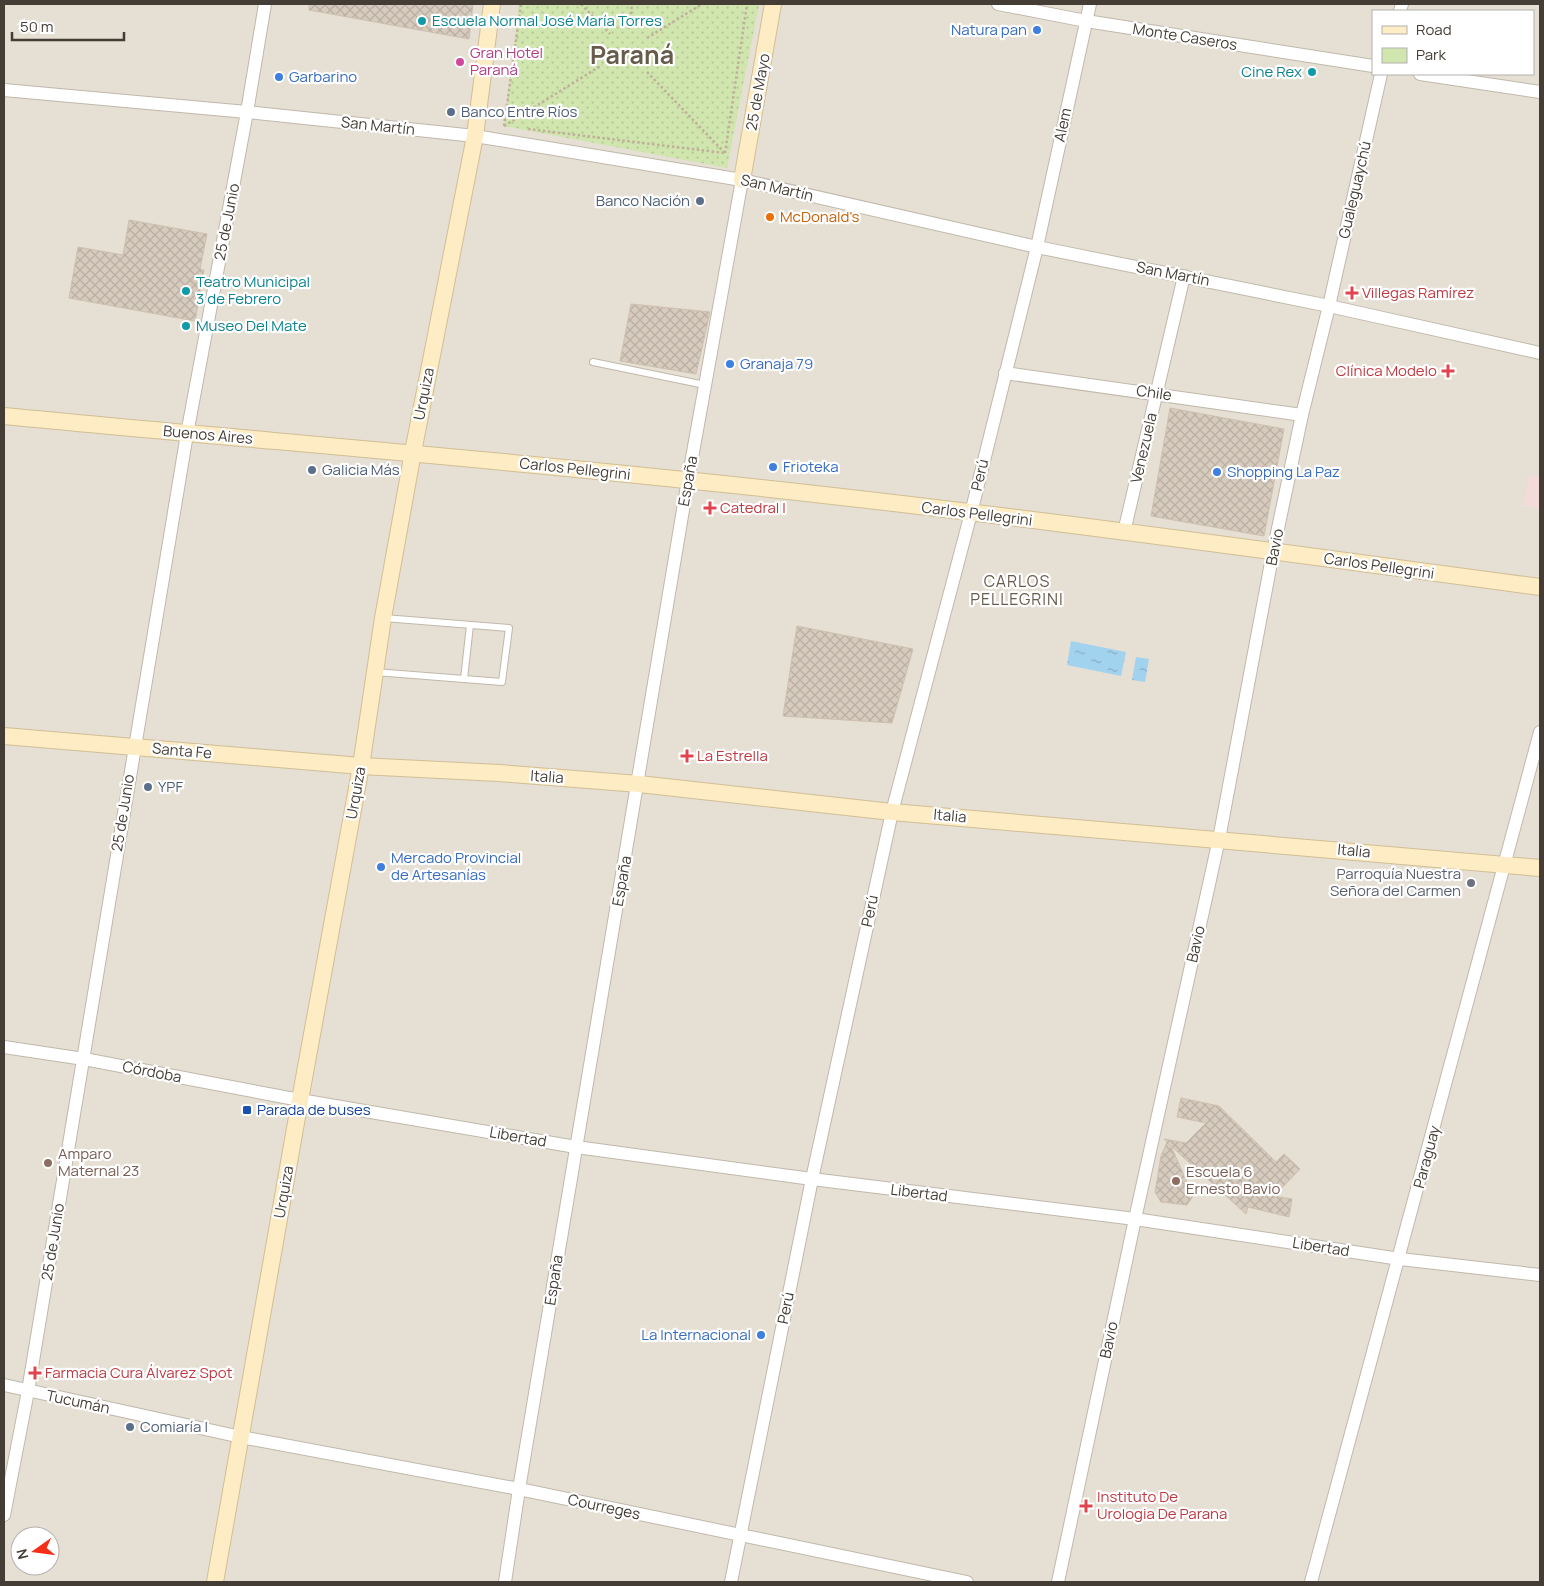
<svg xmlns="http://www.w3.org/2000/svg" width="1544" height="1586" font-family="Manrope,sans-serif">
	<defs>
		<pattern id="green-dots" width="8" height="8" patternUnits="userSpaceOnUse" patternTransform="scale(1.25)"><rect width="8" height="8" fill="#d0e6ae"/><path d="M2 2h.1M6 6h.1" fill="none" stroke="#b4c696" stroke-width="1.8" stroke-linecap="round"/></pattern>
		<pattern id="water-ripples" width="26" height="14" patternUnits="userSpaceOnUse" patternTransform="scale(1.25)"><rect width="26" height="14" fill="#a2d3ee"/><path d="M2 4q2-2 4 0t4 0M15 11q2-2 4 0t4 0" fill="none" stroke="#86acc2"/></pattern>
		<pattern id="building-cross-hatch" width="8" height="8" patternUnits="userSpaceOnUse" patternTransform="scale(1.25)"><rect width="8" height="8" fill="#d7cbbe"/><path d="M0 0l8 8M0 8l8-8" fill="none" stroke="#baafa4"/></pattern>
	</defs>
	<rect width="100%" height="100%" fill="#f2eee5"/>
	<path fill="#e6dfd3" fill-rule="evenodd" d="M4,4H1540V1582H4ZM1373,11H1533V74H1373ZM20,1536H50V1566H20Z"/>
	<path fill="#f3dbd9" d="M1529,474L1540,477V510L1523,505Z"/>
	<path fill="url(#green-dots)" d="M519,4H759L727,168L504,126Z"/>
	<g fill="url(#water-ripples)">
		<path d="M1071,641L1126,652L1121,676L1067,665Z"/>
		<path d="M1136,657L1149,659L1145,682L1132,680Z"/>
	</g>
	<g fill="url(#building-cross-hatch)" stroke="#cec0ae">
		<path d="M309,4H473L469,39L309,10Z"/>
		<path d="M129,220L207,234L200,269L204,270L195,321L69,298L78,247L123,255Z"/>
		<path d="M631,304L710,312L696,374L620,361Z"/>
		<path d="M1170,408L1284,429L1264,536L1151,516Z"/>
		<path d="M797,626L913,649L892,723L783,716Z"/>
		<path d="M1181,1098L1219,1106L1276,1162L1284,1154L1300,1169L1274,1196L1292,1199L1289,1217L1248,1207L1246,1214L1171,1146L1193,1196L1187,1205L1161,1202L1155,1192L1161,1156L1167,1142L1164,1139L1186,1143L1206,1123L1177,1117Z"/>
	</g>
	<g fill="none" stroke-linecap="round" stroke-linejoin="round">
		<g stroke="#c0b8ab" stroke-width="8">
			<g id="lane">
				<path d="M593,362L705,385"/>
				<path d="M375,672L502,682L509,628L384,618"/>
				<path d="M464,679L470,625"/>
			</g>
		</g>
		<g stroke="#c0b8ab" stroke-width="14">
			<g id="street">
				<path d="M998,4L1086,21L1373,66"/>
				<path d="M1400,11L1402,4"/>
				<path d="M1420,74L1540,92"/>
				<path d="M4,90L247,112L475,136L742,180L1037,247L1329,306L1540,353"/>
				<path d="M1005,373L1302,415"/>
				<path d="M1124,532L1184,276"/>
				<path d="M4,1047L84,1059L300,1100L576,1147L812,1179L1135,1219L1400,1259L1540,1275"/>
				<path d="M4,1385L241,1437L519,1489L967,1582"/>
				<path d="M4,1515L28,1391L187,434L247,112L265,4"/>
				<path d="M505,1582L519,1489L688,480L742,180"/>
				<path d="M731,1582L812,1179L892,812L971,513L1037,247L1090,4"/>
				<path d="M1058,1582L1135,1219L1219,839L1273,552L1302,415L1329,306L1381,74"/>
				<path d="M1311,1582L1540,732"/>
			</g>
		</g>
		<g stroke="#d1be96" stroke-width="18">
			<g id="secondary">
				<path d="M742,180L773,4"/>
				<path d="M4,416C231,438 458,456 685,480C970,509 1255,549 1540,587"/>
				<path d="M4,736L361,766L499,773L639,784L892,812L1540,868"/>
				<path d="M215,1582L300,1100L361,766L383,618L413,452L475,136L492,4"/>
			</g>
		</g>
		<g stroke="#bfb09a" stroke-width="2.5" stroke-dasharray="2.5 2.5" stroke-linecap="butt">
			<path d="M581,4L610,34"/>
			<path d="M629,29L632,4"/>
			<path d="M647,38L702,4"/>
			<path d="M647,72L724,152"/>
			<path d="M504,126L521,4"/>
			<path d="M504,126L602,65"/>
			<path d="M528,129L725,153"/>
			<path d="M725,153L747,4"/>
		</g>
		<use href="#lane" stroke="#fff" stroke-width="6"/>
		<use href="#street" stroke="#fff" stroke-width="12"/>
		<use href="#secondary" stroke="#fdecc4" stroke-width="16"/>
	</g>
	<g fill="#0f9aa8" stroke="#fff" stroke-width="2">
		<circle cx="422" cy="21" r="5"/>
		<circle cx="1312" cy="72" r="5"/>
		<circle cx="186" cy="291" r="5"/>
		<circle cx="186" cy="326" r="5"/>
	</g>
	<g fill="#3f7fe0" stroke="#fff" stroke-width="2">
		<circle cx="1037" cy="30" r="5"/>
		<circle cx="279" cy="77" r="5"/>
		<circle cx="730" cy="364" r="5"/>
		<circle cx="773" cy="467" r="5"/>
		<circle cx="1217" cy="472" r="5"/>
		<circle cx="381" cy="867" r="5"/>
		<circle cx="761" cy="1335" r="5"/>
	</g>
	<circle fill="#d1479c" stroke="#fff" stroke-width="2" cx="460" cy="62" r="5"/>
	<g fill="#5c6f8a" stroke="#fff" stroke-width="2">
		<circle cx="451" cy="112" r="5"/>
		<circle cx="700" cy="201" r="5"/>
		<circle cx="312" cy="470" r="5"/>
		<circle cx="148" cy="787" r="5"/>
		<circle cx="130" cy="1427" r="5"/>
	</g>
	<circle fill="#e8710a" stroke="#fff" stroke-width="2" cx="770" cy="217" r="5"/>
	<g fill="#e0444e" stroke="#fff" stroke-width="2">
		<path d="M1349.5 285.5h5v5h5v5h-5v5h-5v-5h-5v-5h5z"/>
		<path d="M1445.5 363.5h5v5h5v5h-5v5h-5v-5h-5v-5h5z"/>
		<path d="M707.5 500.5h5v5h5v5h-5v5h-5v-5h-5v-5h5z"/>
		<path d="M684.5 748.5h5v5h5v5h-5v5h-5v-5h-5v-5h5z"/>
		<path d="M32.5 1365.5h5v5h5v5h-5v5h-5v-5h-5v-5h5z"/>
		<path d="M1083.5 1498.5h5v5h5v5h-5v5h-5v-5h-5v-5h5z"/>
	</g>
	<circle fill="#6b7280" stroke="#fff" stroke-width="2" cx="1471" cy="883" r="5"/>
	<rect fill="#1a4fb4" stroke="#fff" stroke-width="2" x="242" y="1105" width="10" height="10" rx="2.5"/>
	<g fill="#8d6e63" stroke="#fff" stroke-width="2">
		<circle cx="48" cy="1163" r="5"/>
		<circle cx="1176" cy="1181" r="5"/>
	</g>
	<g text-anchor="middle" stroke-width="4.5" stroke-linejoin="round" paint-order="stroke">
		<g font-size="15" fill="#0d838f" stroke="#fff" text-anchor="start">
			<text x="432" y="26">Escuela Normal José María Torres</text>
			<text x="1302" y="77" text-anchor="end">Cine Rex</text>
			<text x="196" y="287">Teatro Municipal<tspan x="196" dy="17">3 de Febrero</tspan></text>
			<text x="196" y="331">Museo Del Mate</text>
		</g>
		<g font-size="15" fill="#366cbe" stroke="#fff" text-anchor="start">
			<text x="1027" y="35" text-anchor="end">Natura pan</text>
			<text x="289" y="82">Garbarino</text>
			<text x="740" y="369">Granaja 79</text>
			<text x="783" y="472">Frioteka</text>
			<text x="1227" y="477">Shopping La Paz</text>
			<text x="391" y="863">Mercado Provincial<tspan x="391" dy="17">de Artesanías</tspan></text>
			<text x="751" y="1340" text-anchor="end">La Internacional</text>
		</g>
		<g font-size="15" fill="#443d35" stroke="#fff">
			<text transform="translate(1185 37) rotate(9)" y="5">Monte Caseros</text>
			<text transform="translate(758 92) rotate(-80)" y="5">25 de Mayo</text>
			<text transform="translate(1063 125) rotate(-78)" y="5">Alem</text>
			<text transform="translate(378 126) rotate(6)" y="5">San Martín</text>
			<text transform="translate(777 188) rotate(13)" y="5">San Martín</text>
			<text transform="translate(1355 190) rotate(-77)" y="5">Gualeguaychú</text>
			<text transform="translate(227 222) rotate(-79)" y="5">25 de Junio</text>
			<text transform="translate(1173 274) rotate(11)" y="5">San Martín</text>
			<text transform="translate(1154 393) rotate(8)" y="5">Chile</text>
			<text transform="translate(424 394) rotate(-79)" y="5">Urquiza</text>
			<text transform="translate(208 435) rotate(5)" y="5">Buenos Aires</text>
			<text transform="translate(1144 448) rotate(-77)" y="5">Venezuela</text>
			<text transform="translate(575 469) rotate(6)" y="5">Carlos Pellegrini</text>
			<text transform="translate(980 475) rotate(-77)" y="5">Perú</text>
			<text transform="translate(688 481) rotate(-80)" y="5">España</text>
			<text transform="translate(977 514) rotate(7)" y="5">Carlos Pellegrini</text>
			<text transform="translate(1275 547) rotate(-79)" y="5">Bavio</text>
			<text transform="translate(1379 566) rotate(8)" y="5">Carlos Pellegrini</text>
			<text transform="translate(182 751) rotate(5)" y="5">Santa Fe</text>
			<text transform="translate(547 777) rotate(4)" y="5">Italia</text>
			<text transform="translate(356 793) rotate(-80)" y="5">Urquiza</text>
			<text transform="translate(123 813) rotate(-81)" y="5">25 de Junio</text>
			<text transform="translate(950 816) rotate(5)" y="5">Italia</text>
			<text transform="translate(1354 851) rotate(5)" y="5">Italia</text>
			<text transform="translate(622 881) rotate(-80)" y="5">España</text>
			<text transform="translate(870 911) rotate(-78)" y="5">Perú</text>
			<text transform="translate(1196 944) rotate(-77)" y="5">Bavio</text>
			<text transform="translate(152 1072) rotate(11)" y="5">Córdoba</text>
			<text transform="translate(518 1137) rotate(10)" y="5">Libertad</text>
			<text transform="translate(1427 1157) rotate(-75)" y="5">Paraguay</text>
			<text transform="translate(284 1192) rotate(-80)" y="5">Urquiza</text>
			<text transform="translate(919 1193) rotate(7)" y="5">Libertad</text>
			<text transform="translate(53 1242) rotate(-81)" y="5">25 de Junio</text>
			<text transform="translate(1321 1247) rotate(9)" y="5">Libertad</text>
			<text transform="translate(554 1280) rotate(-81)" y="5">España</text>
			<text transform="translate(786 1308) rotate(-79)" y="5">Perú</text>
			<text transform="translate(1109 1340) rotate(-78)" y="5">Bavio</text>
			<text transform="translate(78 1402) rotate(12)" y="5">Tucumán</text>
			<text transform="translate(604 1507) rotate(12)" y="5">Courreges</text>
		</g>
		<g font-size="15" fill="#b23c85" stroke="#fff" text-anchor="start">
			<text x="470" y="58">Gran Hotel<tspan x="470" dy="17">Paraná</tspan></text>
		</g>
		<g font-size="15" fill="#4e5e75" stroke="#fff" text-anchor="start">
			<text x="461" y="117">Banco Entre Ríos</text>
			<text x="690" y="206" text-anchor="end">Banco Nación</text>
			<text x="322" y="475">Galicia Más</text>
			<text x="158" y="792">YPF</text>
			<text x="140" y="1432">Comiaría I</text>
		</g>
		<g font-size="15" fill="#c56008" stroke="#fff" text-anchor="start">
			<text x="780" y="222">McDonald's</text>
		</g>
		<g font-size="15" fill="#be3a42" stroke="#fff" text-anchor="start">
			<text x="1362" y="298">Villegas Ramírez</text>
			<text x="1437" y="376" text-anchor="end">Clínica Modelo</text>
			<text x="720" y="513">Catedral I</text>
			<text x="697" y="761">La Estrella</text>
			<text x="45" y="1378">Farmacia Cura Álvarez Spot</text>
			<text x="1097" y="1502">Instituto De<tspan x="1097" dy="17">Urologia De Parana</tspan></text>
		</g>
		<g font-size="15" fill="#5b616d" stroke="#fff" text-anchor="end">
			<text x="1461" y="879">Parroquía Nuestra<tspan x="1461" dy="17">Señora del Carmen</tspan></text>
		</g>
		<g font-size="15" fill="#164399" stroke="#fff" text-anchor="start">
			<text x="257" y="1115">Parada de buses</text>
		</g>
		<g font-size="15" fill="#785e54" stroke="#fff" text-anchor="start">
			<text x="58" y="1159">Amparo<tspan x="58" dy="17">Maternal 23</tspan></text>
			<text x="1186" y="1177">Escuela 6<tspan x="1186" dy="17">Ernesto Bavio</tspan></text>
		</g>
		<g font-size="16" letter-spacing="1" fill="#675b4c" stroke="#fff">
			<text x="1017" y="587">CARLOS<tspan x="1017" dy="18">PELLEGRINI</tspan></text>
		</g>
		<g font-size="25" font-weight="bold" fill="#675b4c" stroke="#fff">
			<text x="632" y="64">Paraná</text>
		</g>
	</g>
	<rect width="1544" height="1586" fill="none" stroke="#443d35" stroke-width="10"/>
	<rect x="1372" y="10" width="162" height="65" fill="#ffffff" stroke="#b4b1ae"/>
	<rect x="1382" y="26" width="25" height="8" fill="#fdecc4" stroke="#b4b1ae"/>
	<text x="1416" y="35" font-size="15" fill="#443d35">Road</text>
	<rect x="1382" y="48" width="25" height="15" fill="#d0e6ae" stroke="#b4b1ae"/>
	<text x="1416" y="60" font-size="15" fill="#443d35">Park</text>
	<g transform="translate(35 1551) rotate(256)"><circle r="24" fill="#ffffff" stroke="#b4b1ae"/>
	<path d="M0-4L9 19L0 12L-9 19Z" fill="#f52e19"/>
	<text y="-8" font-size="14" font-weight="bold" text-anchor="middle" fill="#443d35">N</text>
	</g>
	<path d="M12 32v8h112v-8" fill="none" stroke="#443d35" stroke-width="2.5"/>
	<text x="20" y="32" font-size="15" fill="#443d35" stroke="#ffffff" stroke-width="4" paint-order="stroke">50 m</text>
</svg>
